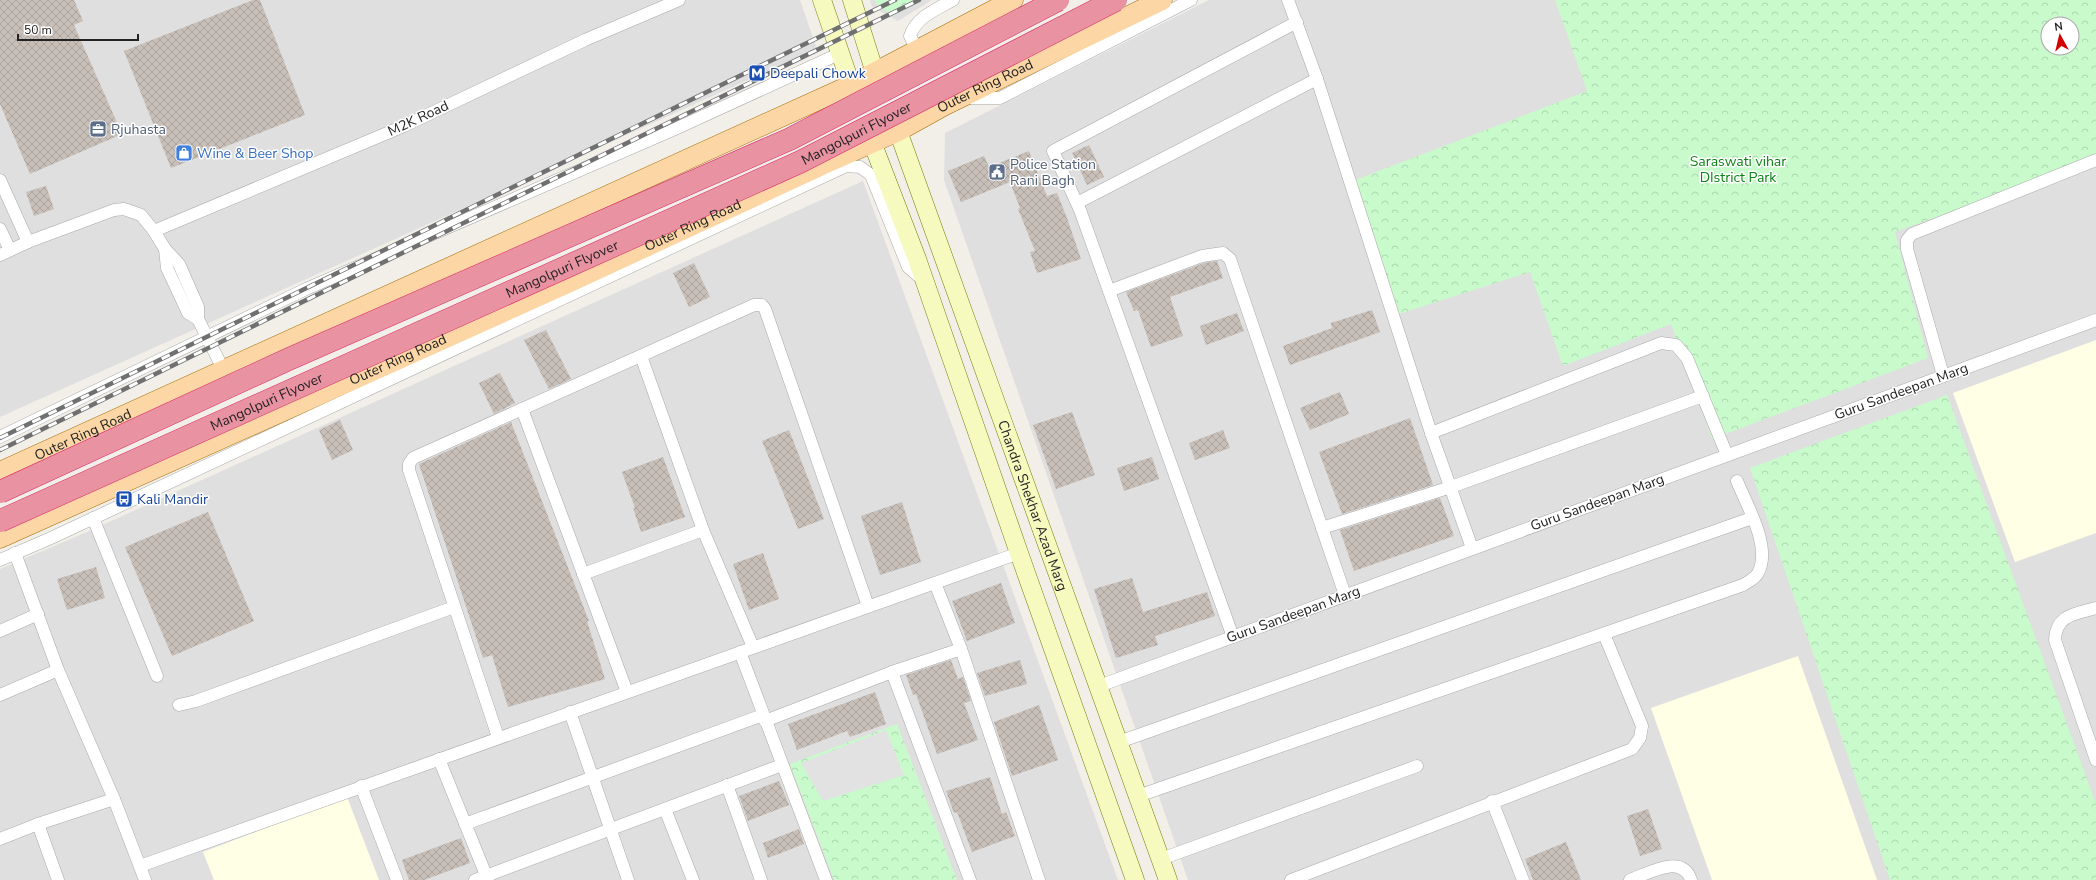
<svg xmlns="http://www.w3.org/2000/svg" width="2096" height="880" font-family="'Nunito Sans',sans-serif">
	<defs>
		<pattern id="park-crowns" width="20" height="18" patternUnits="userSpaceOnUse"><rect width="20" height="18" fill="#c8facc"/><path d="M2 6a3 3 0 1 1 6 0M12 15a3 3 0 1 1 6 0" fill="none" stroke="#acd6af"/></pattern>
		<pattern id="building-cross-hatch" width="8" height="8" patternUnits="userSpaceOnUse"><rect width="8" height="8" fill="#c7bfb8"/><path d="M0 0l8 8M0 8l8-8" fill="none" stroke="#aba49e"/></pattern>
	</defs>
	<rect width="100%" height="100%" fill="#f2efe9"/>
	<g fill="#e0dfdf" fill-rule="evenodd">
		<path d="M0,0H800L817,49L0,417Z"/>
		<path d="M870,0H932L898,21L872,7Z"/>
		<path d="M1209,0H2096V880H1188L944,180L945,133ZM2048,24H2072V48H2048Z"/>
		<path d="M863,181L1118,880H0V569L87,532Z"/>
	</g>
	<g fill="#ffffe5">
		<path d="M2096,340V533L2015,562L1953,393Z"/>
		<path d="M1798,656L1877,880H1712L1651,708Z"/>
		<path d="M347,797L379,880H214L203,852Z"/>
	</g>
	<g fill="url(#park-crowns)" fill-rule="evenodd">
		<path d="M875,0H923L894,15L877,5Z"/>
		<path d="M1555,0H2096V159L1895,232L1928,358L1712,439L1671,324L1563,366L1530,272L1399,314L1350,182L1587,91ZM2048,24H2072V48H2048Z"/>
		<path d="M1947,395L2096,804V880H1890L1750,468Z"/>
		<path d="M897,724L957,880H834L790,764Z"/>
	</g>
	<path fill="#e2e2e2" d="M886,730L904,775L823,801L801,763Z"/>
	<g fill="url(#building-cross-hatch)">
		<path d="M0,0H74L83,21L74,25L122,134L30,174L0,104Z"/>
		<path d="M253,0H260L305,115L171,168L124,51Z"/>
		<path d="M1089,145L1104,177L1087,185L1072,153Z"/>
		<path d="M1029,151L1047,196L1057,193L1067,218L1081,259L1037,273L1030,252L1035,251L1018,209L1020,208L1010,182L961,202L948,171L984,156L989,167Z"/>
		<path d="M46,186L54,209L34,216L26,192Z"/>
		<path d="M1217,261L1223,278L1170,297L1183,336L1151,347L1138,310L1134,311L1126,292L1204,263Z"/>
		<path d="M694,263L710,297L689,307L673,273Z"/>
		<path d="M1372,310L1380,332L1290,365L1283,346L1332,328L1331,323Z"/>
		<path d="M1237,313L1244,331L1206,345L1200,326Z"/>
		<path d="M546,330L571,379L549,389L524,340Z"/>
		<path d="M500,373L515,403L494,414L479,383Z"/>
		<path d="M1340,392L1349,414L1310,430L1300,408Z"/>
		<path d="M1072,412L1095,475L1056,489L1033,425Z"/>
		<path d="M1410,418L1433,485L1342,514L1319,452Z"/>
		<path d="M340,420L353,450L332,460L319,430Z"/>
		<path d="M511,422L589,621H587L605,679L508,707L492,655L483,658L419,464Z"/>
		<path d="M789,430L824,519L798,529L762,441Z"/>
		<path d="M1223,430L1230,448L1195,460L1189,443Z"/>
		<path d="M663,457L685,517L641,532L633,508H635L622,472Z"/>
		<path d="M1152,457L1159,479L1124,491L1117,468Z"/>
		<path d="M1440,498L1454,536L1354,571L1340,530Z"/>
		<path d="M902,502L921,562L880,575L861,516Z"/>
		<path d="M208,512L254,621L172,656L125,547Z"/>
		<path d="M763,553L779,599L749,610L733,564Z"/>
		<path d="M96,567L105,598L67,610L57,579Z"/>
		<path d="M1132,578L1143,612L1207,592L1215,616L1155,636L1158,645L1116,658L1094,589Z"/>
		<path d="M1001,583L1015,623L967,641L952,601Z"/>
		<path d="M951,660L958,679L963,677L971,701L964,703L978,740L937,754L916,694L913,695L906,675Z"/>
		<path d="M1020,660L1027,684L985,696L977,673Z"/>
		<path d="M875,692L886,724L850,737L847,731L797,750L788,724Z"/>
		<path d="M1039,705L1058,760L1012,776L994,722Z"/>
		<path d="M990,777L1002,814L1006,812L1015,836L972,852L957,812L954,813L946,791Z"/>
		<path d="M779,781L789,805L748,821L739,796Z"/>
		<path d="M1648,809L1662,849L1640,856L1627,816Z"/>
		<path d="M799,829L804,844L768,858L763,843Z"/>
		<path d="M461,838L470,863L424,880H409L402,860Z"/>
		<path d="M1566,842L1581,880H1533L1525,859Z"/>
	</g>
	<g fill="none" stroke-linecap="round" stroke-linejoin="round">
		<g stroke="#a9a9a9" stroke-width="13">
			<g id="street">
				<path d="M1288,0L1317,79L1431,433L1472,548"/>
				<path d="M917,50L910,36C916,17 937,9 953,0"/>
				<path d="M966,98H1000L1191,0"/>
				<path d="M0,180L28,242"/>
				<path d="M1077,203L1317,79"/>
				<path d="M0,229L10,250"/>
				<path d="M154,231L404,126L585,40L679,0"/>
				<path d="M165,249L167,268L188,313L198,319"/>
				<path d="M0,255L28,242L114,210L124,209L141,215L154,231L165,249L179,264L198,307V319L224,371"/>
				<path d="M1109,291L1202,256L1223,253L1230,259L1345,595"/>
				<path d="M1943,375L1907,249V240L1912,234L2096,160"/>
				<path d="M522,409L627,692"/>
				<path d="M1431,433L1661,343L1676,345L1687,358L1727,455"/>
				<path d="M0,437L306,289L675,129L841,53"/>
				<path d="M93,518L157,676"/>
				<path d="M1322,528L1451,487L1703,396"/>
				<path d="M703,530L753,647"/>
				<path d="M15,553L58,670L114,799L145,880"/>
				<path d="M0,560L51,538L846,166L860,167L871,175L908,267L923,280"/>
				<path d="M583,574L703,530L641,356"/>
				<path d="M935,583L961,649"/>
				<path d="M2096,608C2076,614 2056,614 2055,640L2096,760"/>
				<path d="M0,631L38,614"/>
				<path d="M1233,637L1080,210L1053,151L1297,22"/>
				<path d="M740,652L826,880"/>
				<path d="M892,672L961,649L1039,880"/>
				<path d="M1099,686L2096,320"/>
				<path d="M0,695L58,670"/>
				<path d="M179,705L196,701L454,607"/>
				<path d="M570,712L628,880"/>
				<path d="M765,721L892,672L970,880"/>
				<path d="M498,737L409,470V464L413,458L754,305H762L765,309L868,606"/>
				<path d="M1119,742L1752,518"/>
				<path d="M439,759L488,880"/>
				<path d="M727,785L761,880"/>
				<path d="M361,786L397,880"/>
				<path d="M1138,796L1743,585C1748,582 1756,578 1758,573C1772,547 1747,506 1737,481"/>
				<path d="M1492,801L1523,880"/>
				<path d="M665,809L693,880"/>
				<path d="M38,824L58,880"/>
				<path d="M465,824L763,715"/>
				<path d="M0,839L38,824L114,799"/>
				<path d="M1161,859L1417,766"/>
				<path d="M140,866L1019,553"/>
				<path d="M475,880L782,765"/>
				<path d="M1291,880L1632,749L1640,738L1642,726L1604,634"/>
				<path d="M1630,880C1649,873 1682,853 1691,880"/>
			</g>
		</g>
		<g stroke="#707d05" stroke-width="19">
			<g id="secondary">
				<path d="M822,0L851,85"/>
				<path d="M852,0L875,73"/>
				<path id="s1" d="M898,131L1168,880"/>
				<path d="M872,142L917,259L1019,553L1135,880"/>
			</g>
		</g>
		<g stroke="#a06b00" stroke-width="21">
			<g id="primary">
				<path id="s2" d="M0,472L851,85L1013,0"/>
				<path id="s3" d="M0,538L570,282L824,164L898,131L945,105L1162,0"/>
			</g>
		</g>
		<use href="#street" stroke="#fff" stroke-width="12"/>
		<use href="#secondary" stroke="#f7fabf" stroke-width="18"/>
		<use href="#primary" stroke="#fcd6a4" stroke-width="20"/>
		<g stroke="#707070" stroke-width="4.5">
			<g id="rail">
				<path d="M0,438L895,0"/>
				<path d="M0,450L919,0"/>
			</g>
		</g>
		<use href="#rail" stroke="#fff" stroke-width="3" stroke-dasharray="9" stroke-linecap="butt"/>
		<g stroke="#dc2a67" stroke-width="23" stroke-linecap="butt">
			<g id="highway-bridge">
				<path d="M0,492L289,359L790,139L1058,0"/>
				<path id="s4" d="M0,521L800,162L1116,0"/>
			</g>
		</g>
		<use href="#highway-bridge" stroke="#e892a2" stroke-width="22"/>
	</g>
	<defs>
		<g id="metro-square" transform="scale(0.9)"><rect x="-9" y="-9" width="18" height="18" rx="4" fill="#1a4fb4" stroke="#fff"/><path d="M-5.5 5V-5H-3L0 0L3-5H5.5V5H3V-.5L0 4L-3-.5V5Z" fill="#fff"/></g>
		<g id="office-square" transform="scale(0.9)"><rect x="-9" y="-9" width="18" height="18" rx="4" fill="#5c6f8a" stroke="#fff"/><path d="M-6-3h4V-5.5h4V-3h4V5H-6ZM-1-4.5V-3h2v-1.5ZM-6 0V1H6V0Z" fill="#fff"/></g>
		<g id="shop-square" transform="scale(0.9)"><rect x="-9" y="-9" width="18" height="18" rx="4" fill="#3f7fe0" stroke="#fff"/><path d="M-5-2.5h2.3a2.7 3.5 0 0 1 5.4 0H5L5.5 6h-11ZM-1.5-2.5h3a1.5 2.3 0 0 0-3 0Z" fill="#fff"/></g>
		<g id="civic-square" transform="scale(0.9)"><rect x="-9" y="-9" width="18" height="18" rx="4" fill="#5c6f8a" stroke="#fff"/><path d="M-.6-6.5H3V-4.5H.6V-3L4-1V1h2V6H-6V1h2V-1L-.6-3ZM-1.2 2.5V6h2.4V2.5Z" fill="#fff"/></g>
		<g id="bus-square" transform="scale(0.9)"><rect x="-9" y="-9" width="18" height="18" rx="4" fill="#1a4fb4" stroke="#fff"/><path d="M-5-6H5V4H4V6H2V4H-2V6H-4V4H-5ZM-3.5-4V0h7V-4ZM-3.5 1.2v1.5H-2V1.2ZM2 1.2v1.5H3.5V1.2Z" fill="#fff"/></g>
	</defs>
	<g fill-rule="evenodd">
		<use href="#metro-square" x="757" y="73"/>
		<use href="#office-square" x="98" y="129"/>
		<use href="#shop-square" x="184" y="153"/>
		<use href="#civic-square" x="997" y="172"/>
		<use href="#bus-square" x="124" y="499"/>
	</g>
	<g text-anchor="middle" stroke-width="3" stroke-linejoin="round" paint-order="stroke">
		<g font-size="14" fill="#164399" stroke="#fff" text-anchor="start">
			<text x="770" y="78">Deepali Chowk</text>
			<text x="137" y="504">Kali Mandir</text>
		</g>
		<g font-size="14" fill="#222" stroke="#fff">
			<text dy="5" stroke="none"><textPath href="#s3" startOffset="1084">Outer Ring Road</textPath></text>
			<text transform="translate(418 118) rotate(-25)" y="5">M2K Road</text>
			<text dy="5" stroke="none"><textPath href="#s4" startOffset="940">Mangolpuri Flyover</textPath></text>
			<text dy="5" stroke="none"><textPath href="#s3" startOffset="760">Outer Ring Road</textPath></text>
			<text dy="5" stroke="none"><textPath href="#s4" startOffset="616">Mangolpuri Flyover</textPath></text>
			<text dy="5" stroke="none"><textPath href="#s3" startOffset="436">Outer Ring Road</textPath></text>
			<text transform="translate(1901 391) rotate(-20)" y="5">Guru Sandeepan Marg</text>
			<text dy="5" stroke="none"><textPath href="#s4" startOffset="292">Mangolpuri Flyover</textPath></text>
			<text dy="5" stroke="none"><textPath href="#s2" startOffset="91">Outer Ring Road</textPath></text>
			<text transform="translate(1597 502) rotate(-20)" y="5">Guru Sandeepan Marg</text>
			<text dy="5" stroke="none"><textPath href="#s1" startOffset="398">Chandra Shekhar Azad Marg</textPath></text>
			<text transform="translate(1293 614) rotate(-20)" y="5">Guru Sandeepan Marg</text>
		</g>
		<g font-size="14" fill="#4e5e75" stroke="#fff" text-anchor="start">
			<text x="111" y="134">Rjuhasta</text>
			<text x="1010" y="169">Police Station<tspan x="1010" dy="16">Rani Bagh</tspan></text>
		</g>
		<g font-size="14" fill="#366cbe" stroke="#fff" text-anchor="start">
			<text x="197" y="158">Wine &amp; Beer Shop</text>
		</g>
		<g font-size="14" fill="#0c8416" stroke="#fff">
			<text x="1738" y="166">Saraswati vihar<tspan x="1738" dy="16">DIstrict Park</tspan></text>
		</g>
	</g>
	<g transform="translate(2060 36) rotate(352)"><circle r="19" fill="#ffffff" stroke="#a7a7a7"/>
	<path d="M0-3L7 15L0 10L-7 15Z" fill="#d40000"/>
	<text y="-6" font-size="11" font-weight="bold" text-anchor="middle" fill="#222222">N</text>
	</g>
	<path d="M18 34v6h120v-6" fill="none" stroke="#222222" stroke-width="2"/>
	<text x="24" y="34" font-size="12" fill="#222222" stroke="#ffffff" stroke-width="3" paint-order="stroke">50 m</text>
</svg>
